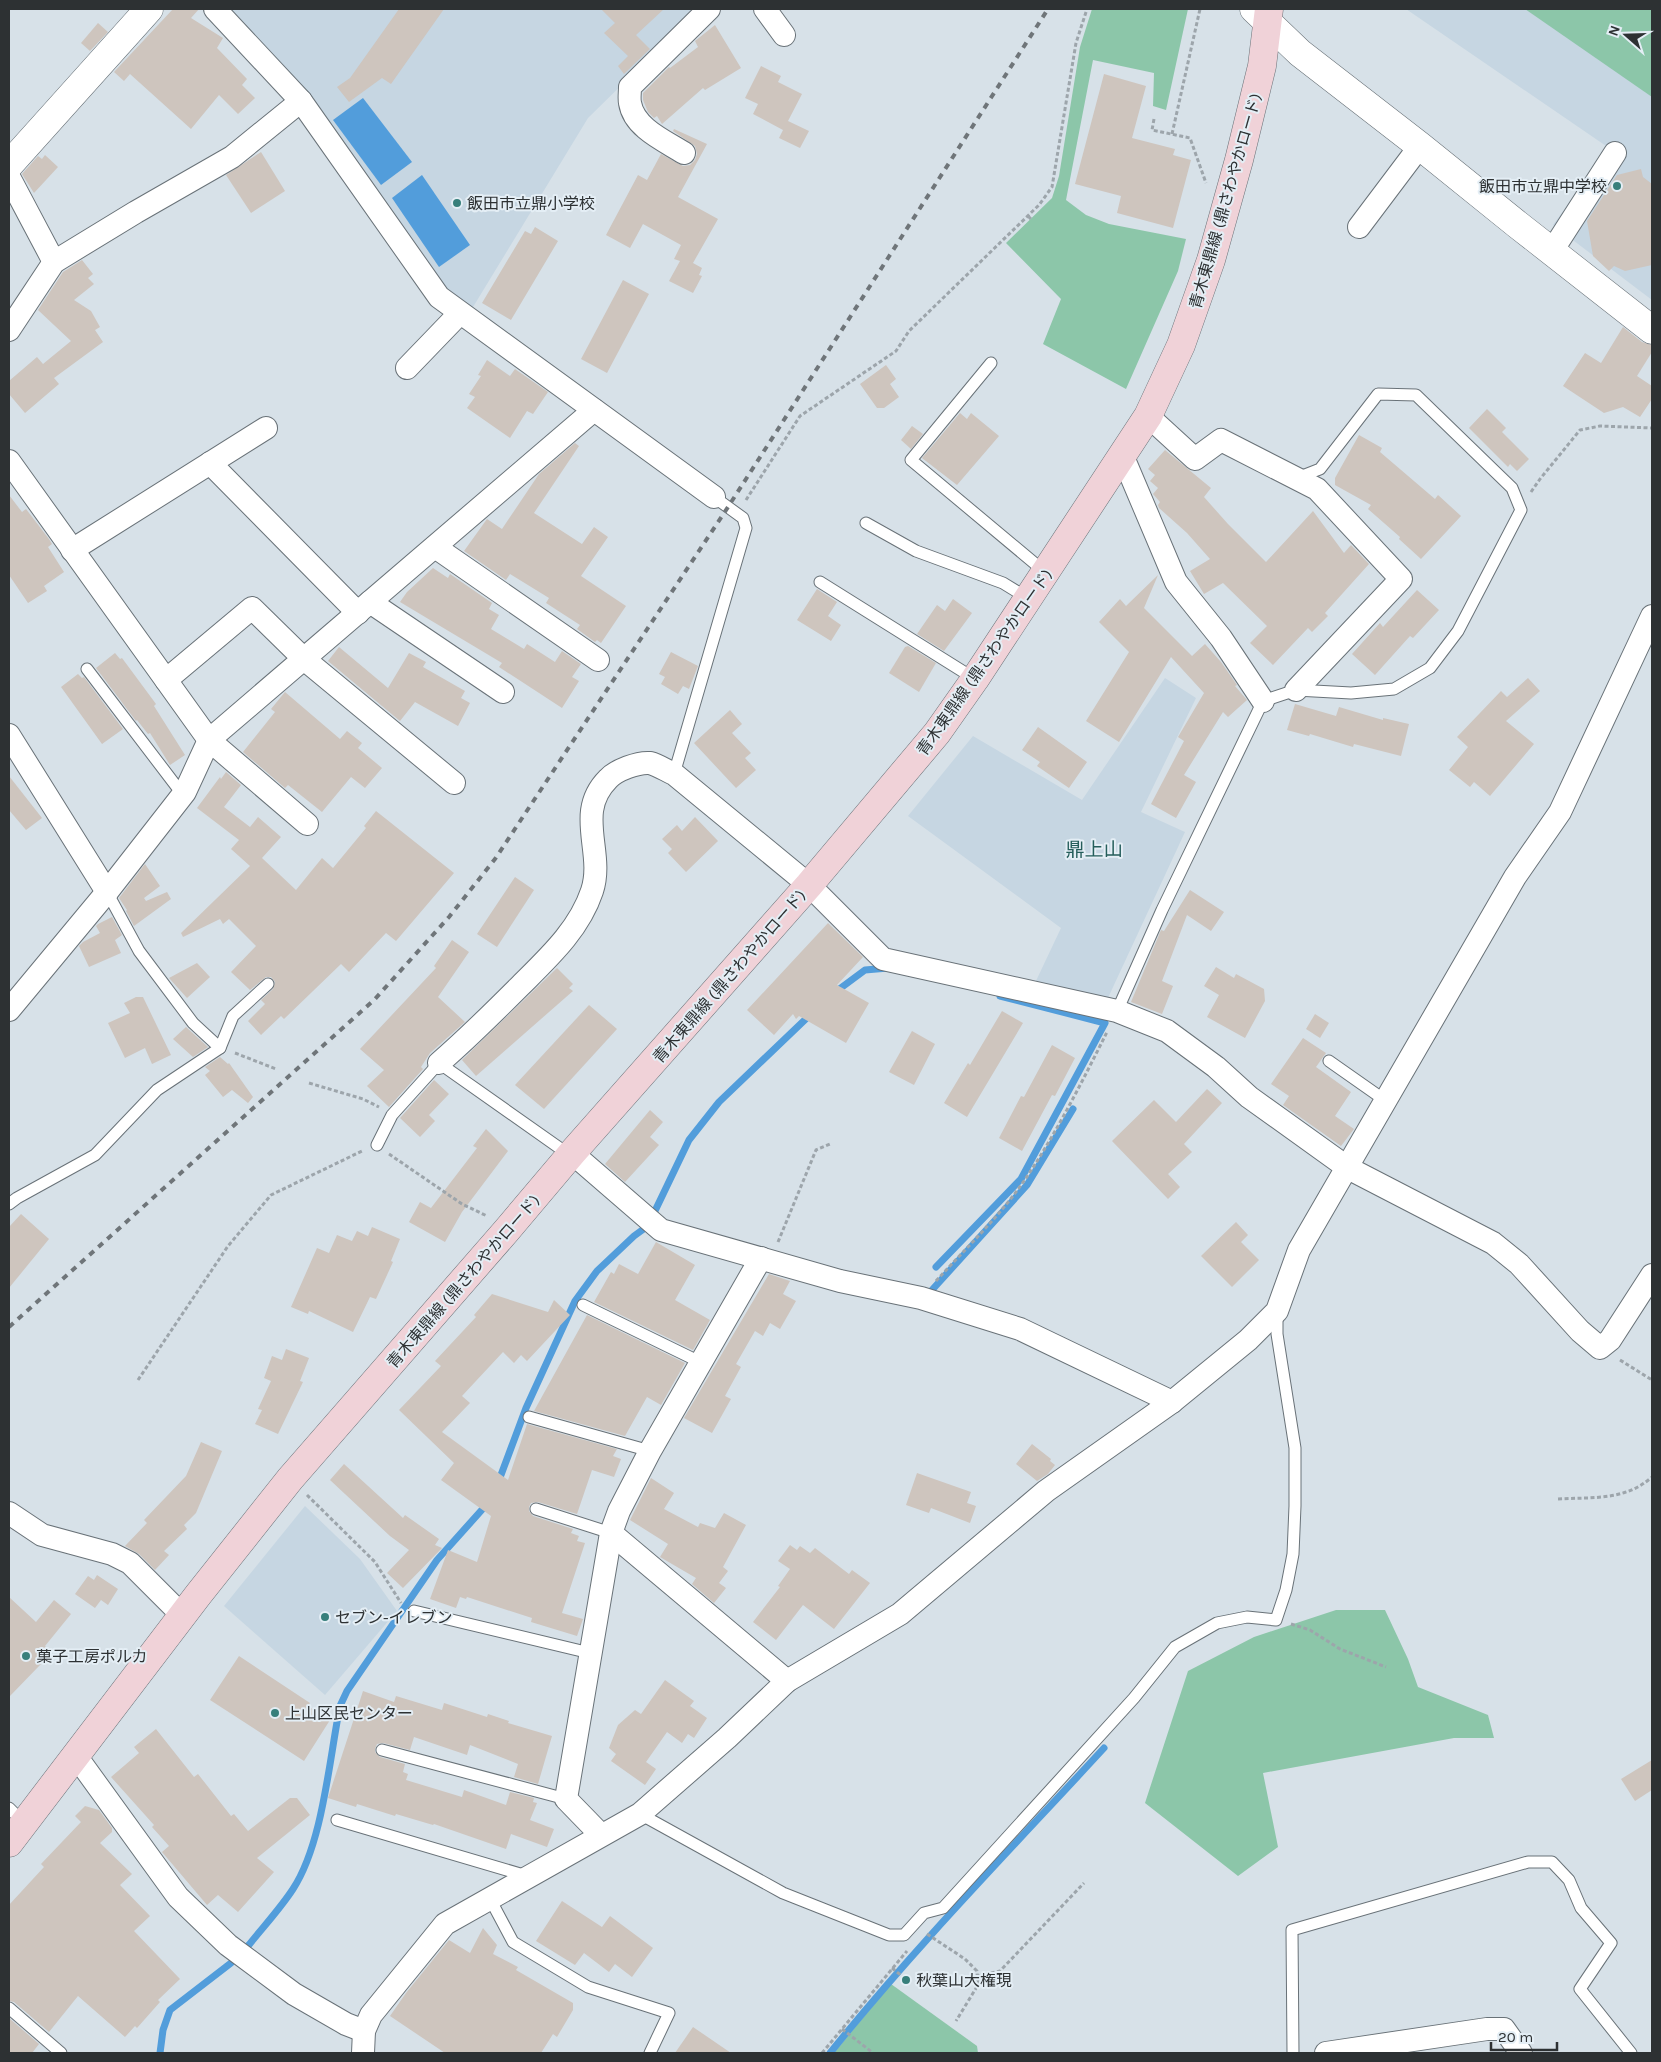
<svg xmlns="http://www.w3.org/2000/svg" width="1661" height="2062" font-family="Karla,'Noto Sans JP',sans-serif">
	<rect width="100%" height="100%" fill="#d7e1e8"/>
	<g fill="#c6d6e2">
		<path d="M223,9H699L588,118L470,312L438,288Z"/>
		<path d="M1406,9H1652V300L1553,225L1609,148Z"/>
		<path d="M1165,678L1196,698L1141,812L1185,832L1107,1000L1035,983L1061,928L908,816L973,736L1082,800Z"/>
		<path d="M305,1506L360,1559L397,1611L325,1695L224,1606Z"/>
	</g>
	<g fill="#8cc6a9">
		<path d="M1092,9H1188L1166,110L1153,106L1154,73L1093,60L1066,200L1086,215L1109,224L1186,239L1178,271L1126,389L1043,344L1061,299L1006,243L1052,198L1059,176L1080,47Z"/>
		<path d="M1525,9H1652V97Z"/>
		<path d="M1336,1610H1385L1408,1659L1418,1687L1488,1715L1494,1738H1454L1263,1773L1278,1847L1238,1876L1145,1803L1188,1671L1254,1637Z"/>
		<path d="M891,1984L977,2046L978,2053H834Z"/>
	</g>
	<g fill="#529ddb">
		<path d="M363,98L412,162L381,185L333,120Z"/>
		<path d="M422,175L470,245L439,267L392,198Z"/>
	</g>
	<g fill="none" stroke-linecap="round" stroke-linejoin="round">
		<g stroke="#529ddb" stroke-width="7">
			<path d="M834,993L865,970L888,968"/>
			<path d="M654,1213L689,1140L719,1102L811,1014"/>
			<path d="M936,1267L1021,1179L1105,1023L1000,996"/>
			<path d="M932,1290L1027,1185L1073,1109"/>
			<path d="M498,1483L526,1408L575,1301L597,1271L634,1236L645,1228"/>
			<path d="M248,1946C263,1927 280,1909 293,1889C323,1843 329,1760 340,1706L347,1691L437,1560L488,1503"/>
			<path d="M160,2053L163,2030L170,2010L231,1963"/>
			<path d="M830,2053C916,1946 1011,1849 1104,1748"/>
		</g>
	</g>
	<g fill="#cec5be">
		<path d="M173,9H199L191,18L223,38L217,48L247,79L242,85L255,98L238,114L219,95L191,129L130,74L124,81L114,72Z"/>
		<path d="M399,9H444L391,84L382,78L349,102L337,87L350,78Z"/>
		<path d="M601,9H664L636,35L650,49L624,74L618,66L628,56L604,33L615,23Z"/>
		<path d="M98,23L108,32L90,51L81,43Z"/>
		<path d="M715,25L741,68L705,90L703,88L662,124L657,116L654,118L648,112L643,100V93L669,67L670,68L698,47L695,41Z"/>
		<path d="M761,66L781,76L778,82L802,94L788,121L809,131L800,148L779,138L783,130L753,114L758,104L745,98Z"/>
		<path d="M1104,74L1146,86L1132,138L1175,149L1173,155L1191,160L1173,228L1117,213L1121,196L1075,184Z"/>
		<path d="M674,129L707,144L678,197L718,219L693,263L702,268L699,275L702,276L693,293L669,281L680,261L674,259L681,245L643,224L630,248L606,235L638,175L647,180L661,154L683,166L690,165L695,160L697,154L695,146L673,131Z"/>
		<path d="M261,152L285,191L251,213L226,175Z"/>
		<path d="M45,155L58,167L34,193L22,174L38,156L42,159Z"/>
		<path d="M1641,169L1643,177L1652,184V265L1625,271L1614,266L1609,271L1593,256L1587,221L1617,175Z"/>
		<path d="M535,227L558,241L511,320L482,303L525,231L531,234Z"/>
		<path d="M82,260L93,274L88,278L94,284L74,300L91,311L100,327L95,330L103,342L54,378L59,384L25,413L9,394V381L37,357L43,364L71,341L38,310L63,272Z"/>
		<path d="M623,280L649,294L607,373L581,359Z"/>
		<path d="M1623,327L1642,342L1652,345V352L1637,376L1652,386V399L1640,417L1623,407L1604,413L1563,386L1585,353L1601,363Z"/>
		<path d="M487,360L510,376L515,369L548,392L533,414L527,411L510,438L467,408L475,397L469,394L481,376L478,375Z"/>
		<path d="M886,365L896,379L890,384L899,397L884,408H877L860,384Z"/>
		<path d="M1487,409L1506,428L1502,432L1529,459L1517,471L1510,464L1508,467L1469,428Z"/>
		<path d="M960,413L967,419L971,413L999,436L957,485L922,458Z"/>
		<path d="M912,426L923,434L911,449L901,440Z"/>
		<path d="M1359,435L1382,448L1380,452L1435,499L1438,495L1461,516L1421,559L1399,539L1400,537L1368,509L1371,505L1335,485V478Z"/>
		<path d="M575,443L579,446L534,513L582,544L594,527L608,537L581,576L626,606L601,643L597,640L595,642L577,629L580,625L546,603L549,598L510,574L506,580L464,551L487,519L502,529L539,474Z"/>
		<path d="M1165,450L1211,488L1204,497L1228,524L1266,562L1313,511L1344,553L1351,545L1369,564L1325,613L1328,616L1312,632L1308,628L1273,665L1250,643L1267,626L1223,583L1204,594L1190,571L1210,559L1187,533L1159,508L1158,505L1160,502L1153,494L1158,488L1150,481L1155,475L1148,469Z"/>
		<path d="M9,495L22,512L26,509L49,539L52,544L48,547L64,572L44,586L47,591L28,603L9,575Z"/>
		<path d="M433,568L448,578L450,574L492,603L489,609L499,615L491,629L524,649L527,644L555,662L562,651L581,664L572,677L579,681L562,708L499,667L502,663L400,602L407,592Z"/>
		<path d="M1158,575L1144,608L1192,656L1205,644L1221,662L1237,685L1235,686L1247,700L1228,717L1223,712L1184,775L1196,782L1176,818L1151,804L1184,741L1178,737L1204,693L1171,657L1119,742L1086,721L1129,652L1099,622L1120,599L1126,606Z"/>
		<path d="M817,589L837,602L828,616L841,625L831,641L797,620Z"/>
		<path d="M1417,590L1439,610L1413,638L1410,636L1375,675L1352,654L1380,623L1383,627Z"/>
		<path d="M953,599L972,613L944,651L917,634L937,605L945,611Z"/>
		<path d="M908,646L936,663L919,692L889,673L905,647Z"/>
		<path d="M339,647L388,688L409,653L426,662L423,667L465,691L461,698L470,703L458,726L415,702L400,721L328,661Z"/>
		<path d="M671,652L698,666L689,689L683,686L678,694L661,684L665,677L659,674Z"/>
		<path d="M115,653L120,659L122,658L156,704L154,706L185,755L170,765L150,733L148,734L137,720L136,721L96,668Z"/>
		<path d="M78,674L82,678L84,677L123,729L102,744L61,687Z"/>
		<path d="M1528,678L1540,691L1506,721L1534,744L1490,796L1474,782L1470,787L1449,770L1468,747L1457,737L1501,691L1507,697Z"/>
		<path d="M285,692L340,739L347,731L362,743L358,748L382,768L365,788L351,777L322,812L288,785L285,788L243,752L275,712L271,709Z"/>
		<path d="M1295,704L1336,716L1339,707L1383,720V718L1409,724L1401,756L1354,744L1353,747L1310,734L1309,736L1287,730Z"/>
		<path d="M730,710L742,724L732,733L751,753L745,758L756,770L736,788L694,743Z"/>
		<path d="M1038,727L1087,762L1069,788L1037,766L1040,762L1022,750Z"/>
		<path d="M226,772L241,785L224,807L250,827L258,817L281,837L262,858L296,890L322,858L333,868L366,828L364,826L376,811L454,873L396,941L386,933L349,972L341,964L284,1019L281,1016L261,1035L248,1021L265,1004L261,1000L273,989L275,982L271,977H266L250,990L231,972L256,946L229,919L223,924L220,919L183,937L181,933L250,866L231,849L239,840L197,808L220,777L221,779Z"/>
		<path d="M9,776L42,818L26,830L9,810Z"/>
		<path d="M695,817L718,841L686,872L668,853L672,849L662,839L677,825L682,831Z"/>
		<path d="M145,864L160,886L144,898L146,901L167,892L171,899L134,926L126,911L127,910L119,898Z"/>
		<path d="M515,877L534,890L497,947L477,934Z"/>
		<path d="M1190,890L1224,912L1211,931L1187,915L1162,981L1173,986L1162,1014L1131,1002L1161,930L1164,931Z"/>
		<path d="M112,917L122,935L115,940L121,953L89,967L79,946L83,942L100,933L96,926L98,924Z"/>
		<path d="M828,923L863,957L837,985L869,1003L846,1043L799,1016L796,1019L793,1014L774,1035L747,1010Z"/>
		<path d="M452,940L469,952L438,997L465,1022L430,1053L421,1067L423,1069L389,1107L367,1086L384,1070L360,1049L436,968L434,966Z"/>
		<path d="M197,963L210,977L187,998L169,978Z"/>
		<path d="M1216,967L1234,978L1236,974L1264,989L1265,1001L1245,1038L1207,1017L1219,995L1204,986Z"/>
		<path d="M557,968L573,984L569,988L573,991L476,1076L462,1060Z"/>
		<path d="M136,997H143L171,1055L152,1064L145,1048L125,1058L108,1023L130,1013L124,1003Z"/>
		<path d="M589,1005L617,1029L544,1109L515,1085Z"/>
		<path d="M1002,1011L1023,1023L967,1117L944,1103L968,1063L970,1065Z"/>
		<path d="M1315,1014L1329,1023L1320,1038L1306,1029Z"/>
		<path d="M186,1027L208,1047L193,1057L173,1039Z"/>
		<path d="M912,1031L935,1044L914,1085L889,1072Z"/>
		<path d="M1303,1038L1326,1053L1316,1067L1351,1092L1335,1116L1354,1129L1341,1146L1283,1105L1289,1096L1271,1084Z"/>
		<path d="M1052,1045L1075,1058L1055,1096L1052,1095L1022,1151L999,1138L1021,1096L1024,1097Z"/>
		<path d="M220,1057L228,1064L229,1063L253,1097L248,1103L232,1090L223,1097L205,1075L210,1071L205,1067Z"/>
		<path d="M434,1080L449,1094L429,1115L435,1121L420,1137L400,1118Z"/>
		<path d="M1207,1089L1222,1103L1184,1144L1192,1152L1168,1174L1180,1187L1168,1199L1112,1141L1154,1100L1176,1122Z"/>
		<path d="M650,1110L663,1122L650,1137L659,1145L625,1182L605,1164Z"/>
		<path d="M486,1129L508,1151L462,1212L445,1242L409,1222L420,1202L431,1208L477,1148L473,1146Z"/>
		<path d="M21,1214L49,1239L9,1288V1227Z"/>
		<path d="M1236,1222L1248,1235L1241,1242L1259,1260L1232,1287L1201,1256Z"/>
		<path d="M372,1227L400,1239L391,1261L393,1262L376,1299L370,1297L353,1332L309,1311L308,1314L291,1307L317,1248L329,1253L337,1235L352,1241L357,1231L368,1236Z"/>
		<path d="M656,1242L695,1265L675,1300L710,1320L693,1350L594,1302L611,1272L614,1274L619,1264L638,1274Z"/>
		<path d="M769,1274L790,1281L783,1294L796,1301L780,1329L770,1323L763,1336L755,1331L736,1364L741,1367L725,1396L731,1399L712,1433L684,1418Z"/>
		<path d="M492,1294L548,1312L554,1300L570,1315L527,1361L521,1355L514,1363L503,1352L462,1396L470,1403L442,1432L508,1480L527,1424L617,1449L613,1456L621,1459L614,1477L592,1470L577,1514L538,1502L531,1503L529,1507V1511L533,1516L573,1529L571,1533L579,1536L577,1541L585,1543L562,1613L583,1619L577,1636L531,1622L532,1618L467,1597L466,1599L460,1597L456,1608L430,1599L448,1550L477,1562L491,1516L441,1480L454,1463L399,1410L441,1366L435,1361L476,1317L474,1315Z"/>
		<path d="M587,1315L685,1363L661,1405L647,1397L625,1436L534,1411Z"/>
		<path d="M286,1349L309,1358L300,1381L303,1382L278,1434L255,1424L262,1410L258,1409L271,1381L264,1378L272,1356L282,1360Z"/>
		<path d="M201,1442L222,1451L196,1513L184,1525L187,1529L164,1551L169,1555L155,1570L139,1554L125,1546L147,1523L144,1520L186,1476Z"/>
		<path d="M1032,1444L1051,1459L1050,1461L1055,1465L1048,1474L1037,1481L1016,1464Z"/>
		<path d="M344,1464L403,1518L405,1515L439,1539L435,1545L442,1548L403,1588L387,1573L409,1550L390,1536L330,1480Z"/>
		<path d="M917,1473L971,1492L967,1503L976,1506L970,1523L931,1508L929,1513L906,1505Z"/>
		<path d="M651,1478L674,1493L664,1509L698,1527L700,1523L715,1528L724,1513L746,1525L723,1567L728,1571L719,1583L726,1588L714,1603L692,1584L696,1578L660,1557L668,1544L630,1520Z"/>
		<path d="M790,1545L797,1550L800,1546L810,1553L815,1548L849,1574L852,1570L870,1583L834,1629L803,1605L776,1640L753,1622L780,1587L778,1586L790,1569L778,1561Z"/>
		<path d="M97,1575L118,1589L108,1605L101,1600L95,1608L75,1594L88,1576L94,1580Z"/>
		<path d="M9,1597L36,1622L54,1600L71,1614L45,1646L49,1650L38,1661L41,1664L9,1697Z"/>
		<path d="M239,1656L310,1703L308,1706L330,1720L304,1761L210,1700Z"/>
		<path d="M665,1680L694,1701L690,1706L707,1718L694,1738L688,1734L682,1743L667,1732L646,1762L656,1769L645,1785L611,1761L616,1754L609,1748L618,1725L635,1710L641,1714Z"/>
		<path d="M363,1691L394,1702L396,1696L442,1710L444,1703L487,1717L488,1714L509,1721L508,1723L552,1736L538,1784L514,1777L518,1764L470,1745L467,1755L414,1737L410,1750L383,1743L377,1744L375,1749V1752L380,1757L405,1764L403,1772L408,1774L406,1780L462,1797L464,1790L506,1805L510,1792L534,1798L533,1802L537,1803L530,1820L554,1829L547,1847L511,1834L506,1849L434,1824L433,1825L396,1814L395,1816L357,1804L356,1807L328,1798Z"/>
		<path d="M156,1729L194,1777L198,1774L231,1816L234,1814L248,1831L290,1798H297L310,1815L257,1858L274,1872L238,1912L218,1895L207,1905L162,1852L169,1846L152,1827L154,1825L111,1777L139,1753L134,1747Z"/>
		<path d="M1652,1760V1790L1635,1801L1621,1779Z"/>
		<path d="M85,1806L99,1810L112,1828V1832L100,1843L132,1874L120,1885L150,1916L134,1931L180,1979L158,2000L160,2002L137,2028L135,2026L125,2037L78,1996L49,2032L14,2002L9,2001V1905L44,1867L41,1864L81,1822L75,1816Z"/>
		<path d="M562,1901L602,1927L610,1916L653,1948L632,1977L615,1964L609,1972L584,1953L575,1965L536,1941Z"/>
		<path d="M483,1928L497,1945L493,1954L518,1967L516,1970L573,2003V2010L557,2037L553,2034L541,2053H445L390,2016L406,1993L449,1940L470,1953Z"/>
		<path d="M9,2018L39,2044L32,2053H9Z"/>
		<path d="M693,2027L731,2053H675Z"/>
	</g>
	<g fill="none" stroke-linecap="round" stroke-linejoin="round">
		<g stroke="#697278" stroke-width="13">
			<g id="service">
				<path d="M991,363L911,460L1045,572"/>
				<path d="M866,523L916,551L1003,583L1029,599"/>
				<path d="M820,582L975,679"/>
				<path d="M87,669L183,795"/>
				<path d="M674,774L746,528L743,518L714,497"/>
				<path d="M107,892L139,951L193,1023L220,1048"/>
				<path d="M1117,1011L1162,910L1263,701L1296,690L1351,693L1394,689L1430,668L1458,631L1521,510L1512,488L1416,395L1378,394L1320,469L1297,478"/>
				<path d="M1329,1061L1386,1101"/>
				<path d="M377,1145L392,1115L439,1063L561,1149"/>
				<path d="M9,1204L17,1198L95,1155L157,1090L220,1048L233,1016L268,984"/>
				<path d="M583,1305L702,1363"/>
				<path d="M529,1417L650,1451"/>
				<path d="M536,1509L611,1533"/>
				<path d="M414,1611L590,1653"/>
				<path d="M382,1750L566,1799"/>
				<path d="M9,1808L24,1823"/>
				<path d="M640,1814L783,1893L889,1935H904L924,1913L943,1908L1134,1698L1175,1647L1217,1623L1247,1617L1276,1620L1286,1590L1293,1554L1295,1506V1448L1277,1334V1312"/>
				<path d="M337,1820L527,1876"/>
				<path d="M489,1897L513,1942L588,1987L669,2013L650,2053"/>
				<path d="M9,2008L61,2053"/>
				<path d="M1293,2053L1292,1930L1528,1862H1552L1569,1880L1581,1908L1611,1943L1580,1989L1631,2053"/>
			</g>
		</g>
		<g stroke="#697278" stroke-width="24">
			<g id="minor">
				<path d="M215,9L301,101L439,297L714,497"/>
				<path d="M765,9L784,35"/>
				<path d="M684,153C665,141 634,128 630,103C629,98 630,93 630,87L709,9"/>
				<path d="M9,177L54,262"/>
				<path d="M1359,227L1420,146"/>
				<path d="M1552,251L1615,153"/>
				<path d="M9,330L54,262L136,212L232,157L301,101"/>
				<path d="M407,368L460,313"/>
				<path d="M1148,416L1195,459L1221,440L1317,489L1401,579L1296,690"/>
				<path d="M1123,457L1176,582L1221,638L1263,701"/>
				<path d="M9,461L209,740L307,824"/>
				<path d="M210,463L358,613"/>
				<path d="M435,547L598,660"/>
				<path d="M72,550L266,428"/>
				<path d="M370,602L503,692"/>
				<path d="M166,680L252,608L304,659L454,783"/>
				<path d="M9,735L107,892"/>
				<path d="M9,1010L107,892L185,792L209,740L594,410"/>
				<path d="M439,1063C467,1039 493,1013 519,987C548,958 579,930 592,891C605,852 574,813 608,779C616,770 638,762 650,763C658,765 667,771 674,774L809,885L883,959L1117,1011L1167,1031L1216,1067L1249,1097L1348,1168L1493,1243L1519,1264L1580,1331L1600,1348L1610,1340L1652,1275"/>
				<path d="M572,1153L661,1230L840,1281L921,1298L1020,1329L1172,1402"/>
				<path d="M9,1513L42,1535L112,1554L130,1563L182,1615"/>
				<path d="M611,1533L787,1681"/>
				<path d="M76,1756L178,1897L228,1945L294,1994L346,2024L364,2031"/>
				<path d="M601,1835L566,1799L611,1533L619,1511L650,1451L761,1258"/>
				<path d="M363,2053L364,2031L371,2015L445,1924L640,1814L727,1738L787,1681L900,1614L1046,1491L1172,1402L1248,1340L1277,1311L1299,1250L1515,877L1560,812L1652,616"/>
				<path d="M1326,2053L1487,2029H1504L1521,2053"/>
			</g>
		</g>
		<g stroke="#697278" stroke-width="29">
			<g id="tertiary">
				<path d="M1254,9L1300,53L1420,146L1518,225L1652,330"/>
				<path d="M9,165L149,9"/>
			</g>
		</g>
		<g stroke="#697278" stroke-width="29">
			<path id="secondary" d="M9,1843L198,1595L290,1479L507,1230L572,1153L809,885L937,733L975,679L1148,416L1181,345L1211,260L1239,160L1262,66L1269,9"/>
		</g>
		<g stroke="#9da5ab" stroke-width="3" stroke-dasharray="4 2.5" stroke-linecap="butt">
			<path d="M1154,119L1152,130L1190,138L1206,183"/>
			<path d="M1172,134L1200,9"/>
			<path d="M1028,216L1032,220"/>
			<path d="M1531,492L1540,479L1580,430L1600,426L1652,428"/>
			<path d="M746,500L800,416L896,351L909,331L1039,205L1052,187L1076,43L1087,9"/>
			<path d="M235,1053L276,1069"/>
			<path d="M309,1083L363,1099L379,1107"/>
			<path d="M389,1154L462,1204L487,1216"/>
			<path d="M778,1242L816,1150L830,1144"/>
			<path d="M936,1281C966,1248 999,1217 1024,1181C1055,1136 1083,1080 1107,1032"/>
			<path d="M1620,1360L1652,1380"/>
			<path d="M138,1380L228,1246L271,1195L362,1151"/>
			<path d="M307,1495L375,1562L401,1603"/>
			<path d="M1558,1499C1592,1497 1625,1501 1652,1477"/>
			<path d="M1291,1624L1310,1630L1340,1649L1386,1667"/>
			<path d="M927,1934L965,1959L977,1971L978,1985L956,2021"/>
			<path d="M892,1968L903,1977"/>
			<path d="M978,1976L1000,1971L1084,1883"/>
			<path d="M842,2029L873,2053"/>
			<path d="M822,2053L907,1951"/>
		</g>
		<use href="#service" stroke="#fff" stroke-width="11"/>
		<use href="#minor" stroke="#fff" stroke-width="22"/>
		<use href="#tertiary" stroke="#fff" stroke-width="28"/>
		<use href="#secondary" stroke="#f0d2d8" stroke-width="28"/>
		<path stroke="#6f7579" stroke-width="4" stroke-dasharray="6 6" stroke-linecap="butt" d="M9,1327L375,999L449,917L495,859L728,507L1048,9"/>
	</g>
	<g fill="#377f7b" stroke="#e4eef5" stroke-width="2">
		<circle cx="1617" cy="186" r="5"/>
		<circle cx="457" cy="203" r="5"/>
		<circle cx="325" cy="1617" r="5"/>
		<circle cx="26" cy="1656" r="5"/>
		<circle cx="275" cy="1713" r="5"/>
		<circle cx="906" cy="1980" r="5"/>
	</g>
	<g text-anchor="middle" stroke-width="4" stroke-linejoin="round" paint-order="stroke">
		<g font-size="16" fill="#2d3133" stroke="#e4eef5" text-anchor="start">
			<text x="1607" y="192" text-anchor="end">飯田市立鼎中学校</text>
			<text x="467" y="209">飯田市立鼎小学校</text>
			<text x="335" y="1623">セブン-イレブン</text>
			<text x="36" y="1662">菓子工房ポルカ</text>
			<text x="285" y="1719">上山区民センター</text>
			<text x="916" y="1986">秋葉山大権現</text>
		</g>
		<g font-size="16" fill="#2d3133" stroke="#e4eef5">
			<text transform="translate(1225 201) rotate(-74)" y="6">青木東鼎線 (鼎さわやかロード)</text>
			<text transform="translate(984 662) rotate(-55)" y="6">青木東鼎線 (鼎さわやかロード)</text>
			<text transform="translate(729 976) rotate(-49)" y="6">青木東鼎線 (鼎さわやかロード)</text>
			<text transform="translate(463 1281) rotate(-49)" y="6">青木東鼎線 (鼎さわやかロード)</text>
		</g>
		<g font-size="19" fill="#255e5b" stroke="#e4eef5">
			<text x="1094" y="856">鼎上山</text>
		</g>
	</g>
	<rect width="1661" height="2062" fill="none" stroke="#2d3133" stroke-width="20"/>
	<g transform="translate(1626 35) rotate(290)" stroke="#e4eef5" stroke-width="4" paint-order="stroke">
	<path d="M0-4L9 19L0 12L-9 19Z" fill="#2d3133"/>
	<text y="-8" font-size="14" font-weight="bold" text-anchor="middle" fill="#2d3133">N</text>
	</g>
	<path d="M1491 2042v8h66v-8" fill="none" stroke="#2d3133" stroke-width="2.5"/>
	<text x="1498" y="2042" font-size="15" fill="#2d3133" stroke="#e4eef5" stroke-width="4" paint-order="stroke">20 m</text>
</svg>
